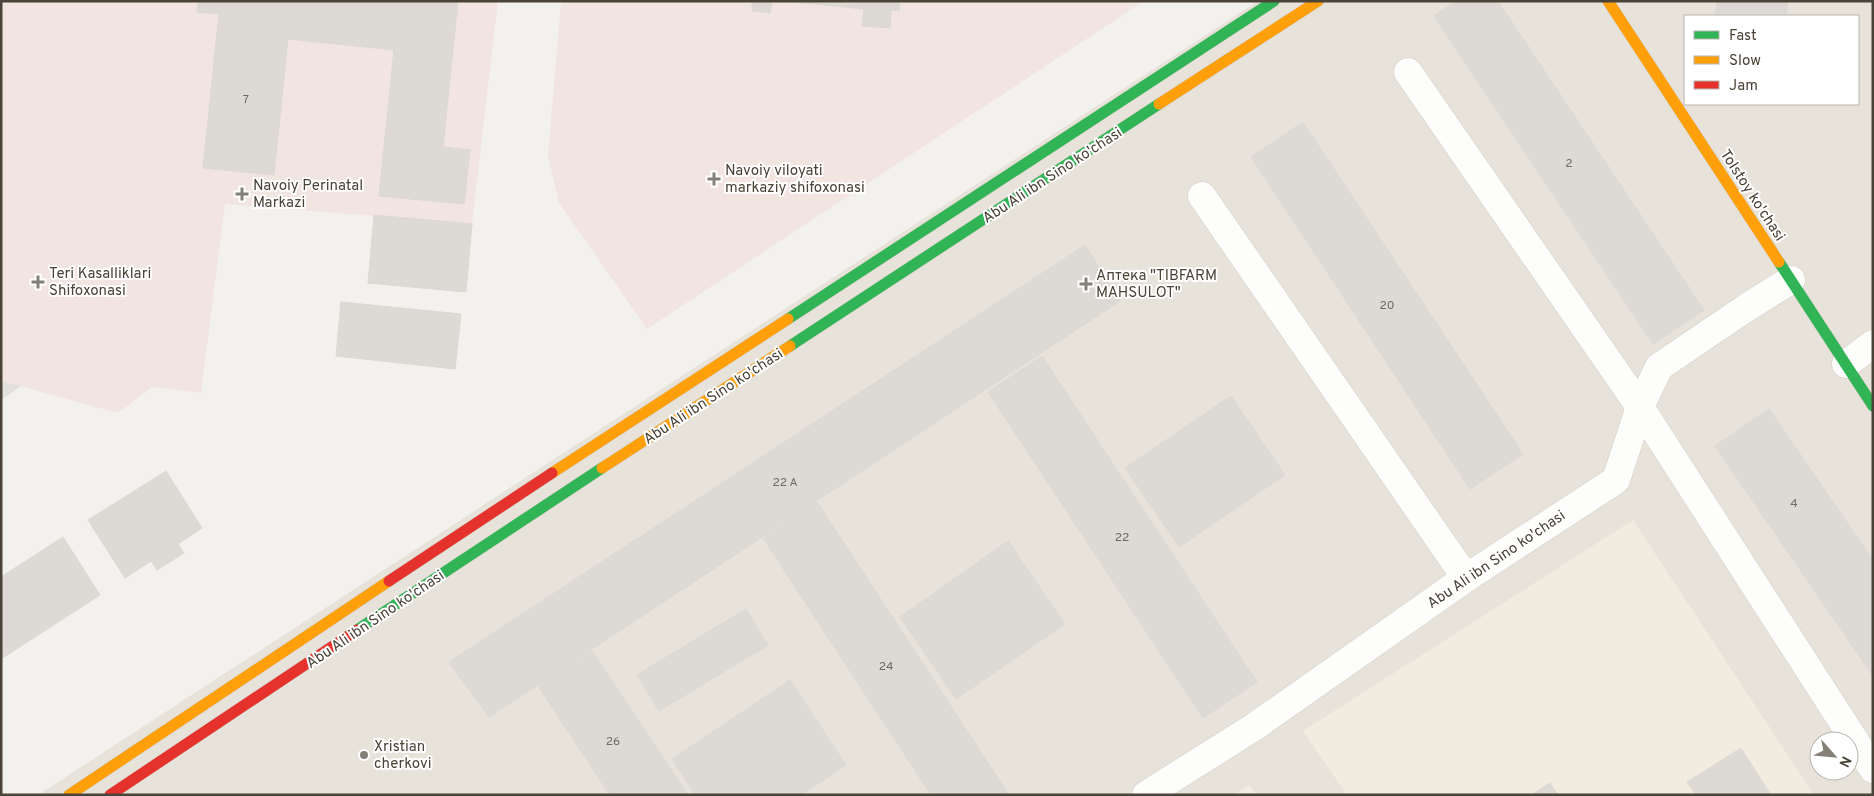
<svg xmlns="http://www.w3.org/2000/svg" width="1874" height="796" font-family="Overpass,sans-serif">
	<rect width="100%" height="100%" fill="#f3f1ed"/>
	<path fill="#e7e3da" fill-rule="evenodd" d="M1258,1H1873V795H38ZM1685,16H1858V104H1685ZM1819,741H1849V771H1819Z"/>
	<g fill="#f1ecdf">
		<path d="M1633,520L1814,795H1347L1303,731Z"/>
		<path d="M1249,785L1256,795H1234Z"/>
	</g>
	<g fill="#f2e5e1">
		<path d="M1,1H498L472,224L225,204L201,393L152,387L118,413L1,381Z"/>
		<path d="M561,1H1144L647,329L559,203L548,156Z"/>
	</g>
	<path fill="#e2e0dc" d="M1,381L21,386L1,400Z"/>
	<g fill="#dddad5" stroke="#dcd8d2">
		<path d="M198,1H458L443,147L470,150L464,204L379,196L394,50L288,39L274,175L203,168L219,14L197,12Z"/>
		<path d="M752,1H772L770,13L752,11Z"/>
		<path d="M784,1H900L899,11L891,10L890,28L862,26L864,9Z"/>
		<path d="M1456,1H1498L1704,310L1653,344L1434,16Z"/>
		<path d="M1717,1H1788L1786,16H1715Z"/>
		<path d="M1303,122L1523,454L1470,489L1251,157Z"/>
		<path d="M374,215L472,224L466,292L368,283Z"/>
		<path d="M1085,245L1120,301L489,717L449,662Z"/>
		<path d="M341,302L461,314L455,369L336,356Z"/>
		<path d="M1042,356L1257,682L1203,718L988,392Z"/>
		<path d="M1231,396L1285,475L1179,547L1125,468Z"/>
		<path d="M1769,409L1873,560V676L1715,446Z"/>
		<path d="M166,471L202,528L178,544L184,553L157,570L151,561L125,578L88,520Z"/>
		<path d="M817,502L1009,795H931L763,538Z"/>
		<path d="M63,537L100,595L1,659V577Z"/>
		<path d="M1008,541L1065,624L956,699L900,617Z"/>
		<path d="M746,609L768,645L659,711L637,675Z"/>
		<path d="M592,651L688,795H610L538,686Z"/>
		<path d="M790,680L846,765L801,795H695L672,759Z"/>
		<path d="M1741,748L1771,795H1696L1687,782Z"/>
		<path d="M1550,783L1558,795H1531Z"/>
	</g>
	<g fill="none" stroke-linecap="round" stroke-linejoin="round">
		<g stroke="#d1cfca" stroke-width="29">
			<g id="street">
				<path d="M1408,72L1640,407L1873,769"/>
				<path d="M1202,196L1466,578"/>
				<path d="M1846,364L1873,344"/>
				<path d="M1146,795L1254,727L1466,578L1616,480L1640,407L1659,367L1746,308L1791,280"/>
			</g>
		</g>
		<g stroke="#d3cec3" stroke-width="12">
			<g id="fast">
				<path d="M1779,262L1873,406"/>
				<path d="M788,319L1274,1"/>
				<path d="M790,346L1159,104"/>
				<path d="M357,630L602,468"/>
			</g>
		</g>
		<g stroke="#d3cec3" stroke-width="12">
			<g id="slow">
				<path d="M1608,1L1779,262"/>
				<path d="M1159,104L1318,1"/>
				<path d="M602,468L790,346"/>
				<path d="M552,473L788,319"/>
				<path d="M69,795L389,581"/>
			</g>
		</g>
		<g stroke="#d3cec3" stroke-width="12">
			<g id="jam">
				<path d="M389,581L552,473"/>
				<path d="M110,795L357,630"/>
			</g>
		</g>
		<use href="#street" stroke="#fdfdfc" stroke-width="28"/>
		<use href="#fast" stroke="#30b455" stroke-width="11"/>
		<use href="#slow" stroke="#ff9f0a" stroke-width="11"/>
		<use href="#jam" stroke="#e5322d" stroke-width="11"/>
	</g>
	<g fill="#858077" stroke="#fff" stroke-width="2">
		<path d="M711.5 171.5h5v5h5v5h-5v5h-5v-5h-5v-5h5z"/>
		<path d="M239.5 186.5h5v5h5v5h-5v5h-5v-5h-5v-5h5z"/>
		<path d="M35.5 274.5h5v5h5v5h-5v5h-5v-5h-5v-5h5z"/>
		<path d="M1083.5 276.5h5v5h5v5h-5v5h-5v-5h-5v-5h5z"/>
		<circle cx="364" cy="755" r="5"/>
	</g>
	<g text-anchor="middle" stroke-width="4" stroke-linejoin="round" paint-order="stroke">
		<g font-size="12" fill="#706a5f">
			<text x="246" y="103">7</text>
			<text x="1569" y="167">2</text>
			<text x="1387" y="309">20</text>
			<text x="785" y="486">22 А</text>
			<text x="1794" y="507">4</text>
			<text x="1122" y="541">22</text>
			<text x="886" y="670">24</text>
			<text x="613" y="745">26</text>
		</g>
		<g font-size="15" fill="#4a4337" stroke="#fff" text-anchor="start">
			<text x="725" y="175">Navoiy viloyati<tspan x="725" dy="17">markaziy shifoxonasi</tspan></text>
			<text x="253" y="190">Navoiy Perinatal<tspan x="253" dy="17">Markazi</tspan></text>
			<text x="49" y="278">Teri Kasalliklari<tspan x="49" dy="17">Shifoxonasi</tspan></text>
			<text x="1096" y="280">Аптека "TIBFARM<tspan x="1096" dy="17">MAHSULOT"</tspan></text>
			<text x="374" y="751">Xristian<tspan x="374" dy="17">cherkovi</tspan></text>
		</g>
		<g font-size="15" fill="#4a4337" stroke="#fff">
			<text transform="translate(1052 175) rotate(-33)" y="5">Abu Ali ibn Sino ko'chasi</text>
			<text transform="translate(1753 195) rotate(57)" y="5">Tolstoy ko'chasi</text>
			<text transform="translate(713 396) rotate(-33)" y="5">Abu Ali ibn Sino ko'chasi</text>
			<text transform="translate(1496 559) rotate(-34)" y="5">Abu Ali ibn Sino ko'chasi</text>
			<text transform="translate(375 619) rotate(-34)" y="5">Abu Ali ibn Sino ko'chasi</text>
		</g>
	</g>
	<rect width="1874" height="796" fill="none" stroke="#4a4337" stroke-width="5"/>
	<rect x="1684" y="15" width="175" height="90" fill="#ffffff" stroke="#b7b4af"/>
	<rect x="1694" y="31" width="25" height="8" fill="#30b455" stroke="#b7b4af"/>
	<text x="1729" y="40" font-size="15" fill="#4a4337">Fast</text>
	<rect x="1694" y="56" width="25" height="8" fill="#ff9f0a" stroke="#b7b4af"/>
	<text x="1729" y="65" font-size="15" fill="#4a4337">Slow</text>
	<rect x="1694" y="81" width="25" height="8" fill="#e5322d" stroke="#b7b4af"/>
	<text x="1729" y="90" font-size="15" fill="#4a4337">Jam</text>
	<g transform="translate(1834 756) rotate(117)"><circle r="24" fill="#ffffff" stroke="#b7b4af"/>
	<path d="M0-4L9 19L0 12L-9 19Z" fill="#858077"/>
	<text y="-8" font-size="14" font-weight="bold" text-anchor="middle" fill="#4a4337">N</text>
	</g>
</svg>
